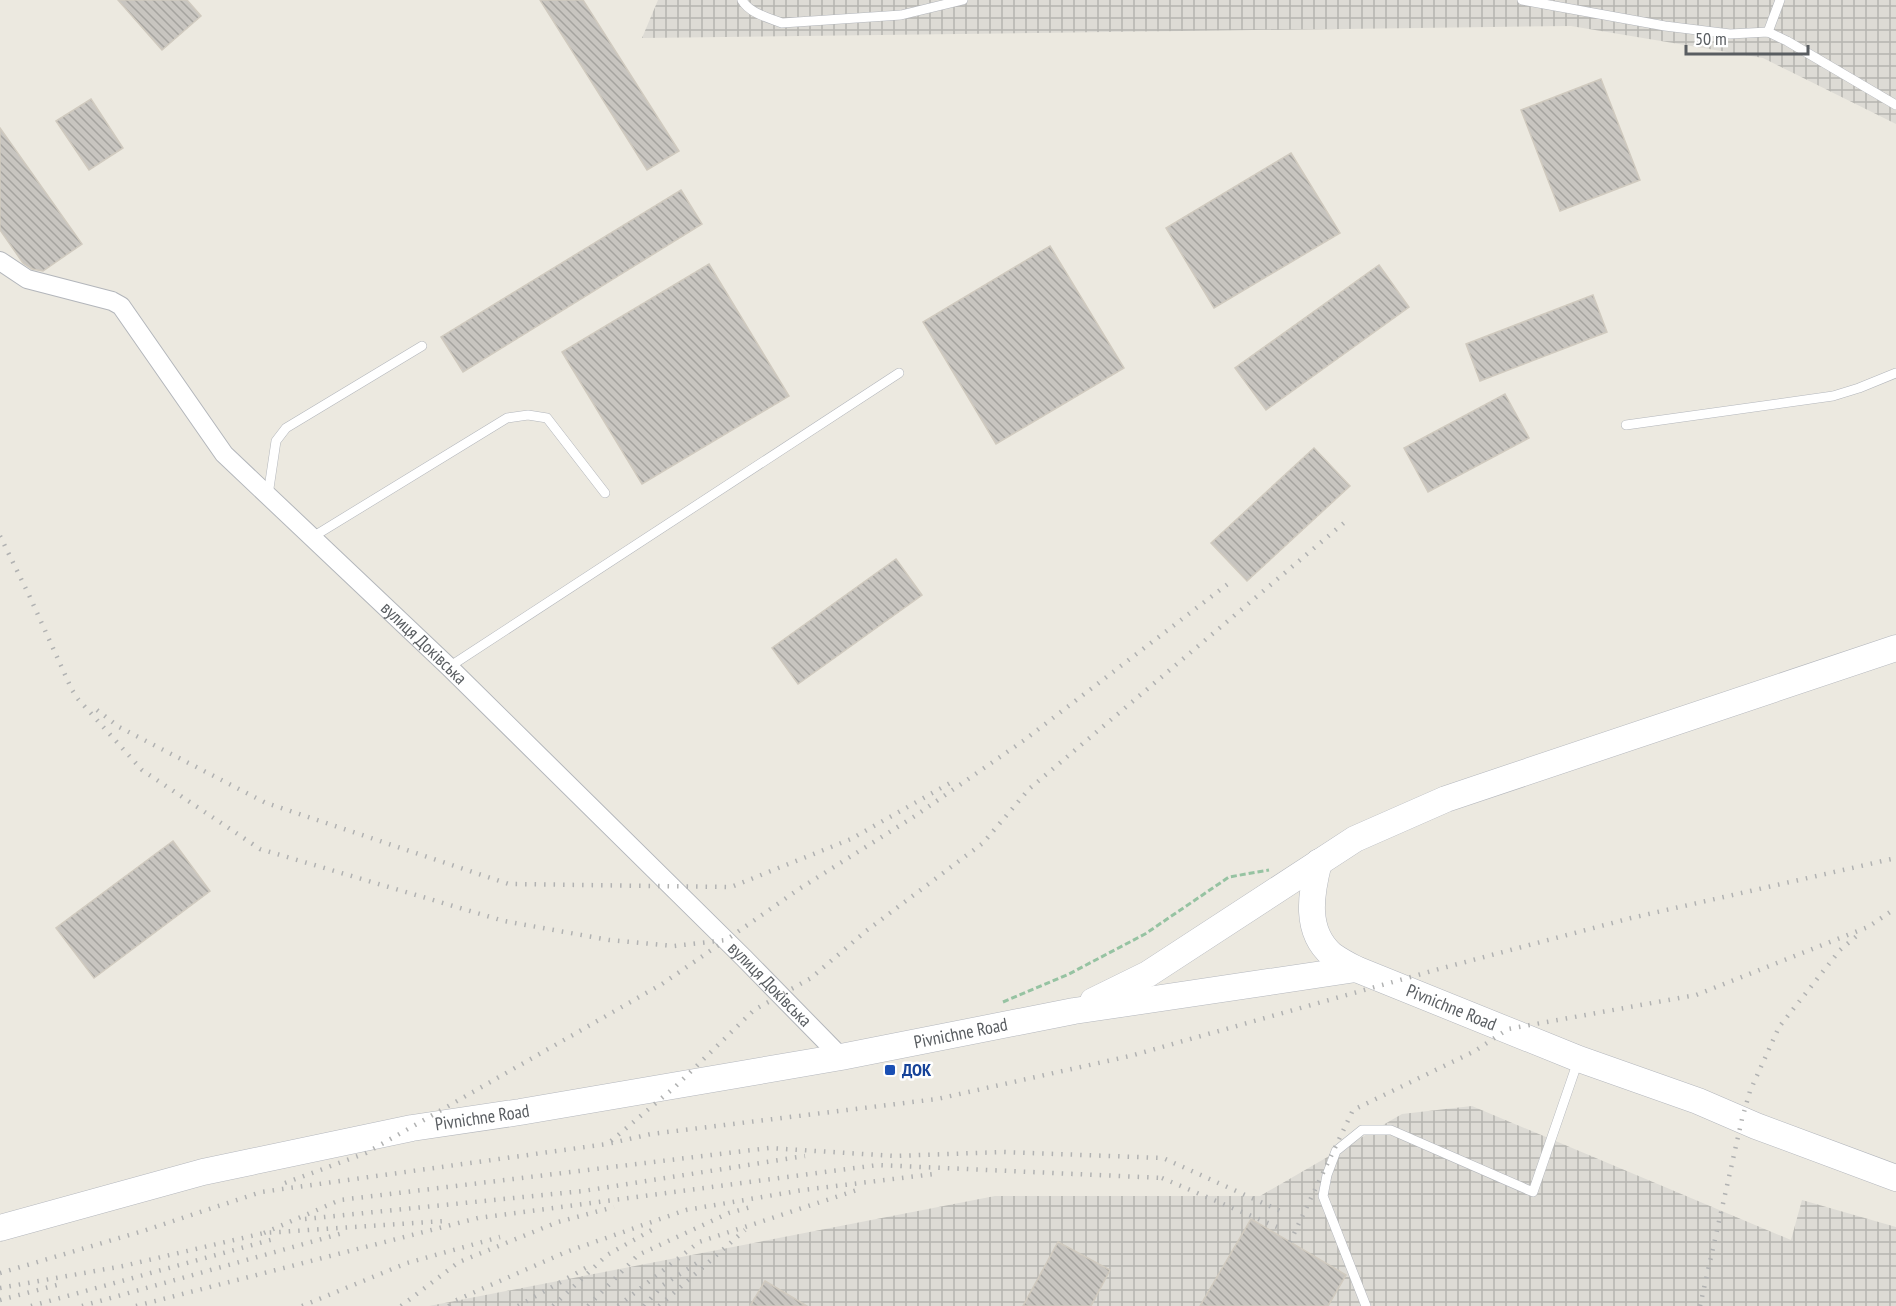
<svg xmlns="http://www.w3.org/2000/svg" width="1896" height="1306" font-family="'PT Sans Narrow',sans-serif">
	<defs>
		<pattern id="industrial-grid" width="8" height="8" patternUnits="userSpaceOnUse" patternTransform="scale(1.5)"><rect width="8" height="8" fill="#dddbd5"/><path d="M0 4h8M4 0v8" fill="none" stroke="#b6b5b0"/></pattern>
		<pattern id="building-back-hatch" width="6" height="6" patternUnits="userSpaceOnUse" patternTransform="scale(1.5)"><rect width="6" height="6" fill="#c8c5c0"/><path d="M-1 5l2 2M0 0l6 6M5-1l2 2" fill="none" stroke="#a5a39f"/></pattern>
	</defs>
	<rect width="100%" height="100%" fill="#ece9e0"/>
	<g fill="url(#industrial-grid)">
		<path d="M658,0H1896V124L1763,58L1571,26L642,38Z"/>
		<path d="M1472,1106L1791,1240L1802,1200L1896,1227V1306H429L995,1196H1260L1402,1114Z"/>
	</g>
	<g fill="url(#building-back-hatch)" stroke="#d0cabf" stroke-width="1.5">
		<path d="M118,0H187L201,16L162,50Z"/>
		<path d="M540,0H583L679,151L647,170Z"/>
		<path d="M1601,79L1640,180L1560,211L1521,110Z"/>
		<path d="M91,99L123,148L89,170L56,121Z"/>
		<path d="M0,128L82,244L43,271L32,269L23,263L0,230Z"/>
		<path d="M1291,153L1340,233L1214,308L1166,228Z"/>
		<path d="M681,190L702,224L463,372L441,337Z"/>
		<path d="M1050,246L1124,368L996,444L923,322Z"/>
		<path d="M709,264L789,396L642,484L562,352Z"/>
		<path d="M1379,265L1409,307L1266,410L1235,368Z"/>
		<path d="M1593,295L1607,332L1480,381L1466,344Z"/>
		<path d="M1505,394L1529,438L1428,492L1404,448Z"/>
		<path d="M1314,448L1350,486L1247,581L1211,543Z"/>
		<path d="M896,559L922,595L798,684L772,648Z"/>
		<path d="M173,841L210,891L94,978L56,928Z"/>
		<path d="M1251,1219L1346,1275L1328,1306H1200Z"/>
		<path d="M1058,1242L1110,1270L1091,1306H1023Z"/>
		<path d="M765,1281L807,1306H750Z"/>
	</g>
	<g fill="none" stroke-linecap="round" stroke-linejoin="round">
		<g stroke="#b3b6bb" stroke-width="10">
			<g id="lane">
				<path d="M742,0C749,13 769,18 782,23L901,15L963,0"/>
				<path d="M1522,0L1665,26L1730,34L1768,32L1787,41L1896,105"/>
				<path d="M1768,32L1780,0"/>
				<path d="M1626,425L1833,396L1859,388L1896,373"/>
				<path d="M268,495L276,441L286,428L422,346"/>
				<path d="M311,538L507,418L528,415L547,418L605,493"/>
				<path d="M449,667L899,373"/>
				<path d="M1366,1306L1323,1196L1327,1175L1336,1151L1362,1130H1391L1533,1192L1578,1061"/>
			</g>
		</g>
		<g stroke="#b3b6bb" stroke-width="20">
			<g id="street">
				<path id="s1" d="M0,261L27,279L112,301L121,306L224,454L449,667L744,958L841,1057"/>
			</g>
		</g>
		<g stroke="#b4b7bd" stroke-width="27">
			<g id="secondary">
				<path id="s2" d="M1319,862C1311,893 1304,931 1332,955C1339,960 1348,965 1356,969L1579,1059L1698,1101L1756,1126L1896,1178"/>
				<path d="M1093,1001L1148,974L1355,839L1446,799L1896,648"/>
				<path id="s3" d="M0,1228L203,1172L412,1128L520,1112L841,1057L1074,1011L1356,969"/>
			</g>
		</g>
		<path stroke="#96c3a2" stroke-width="3" stroke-dasharray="6 3" stroke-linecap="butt" d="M1003,1002L1069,974L1145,934L1229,877L1269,870"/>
		<use href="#lane" stroke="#fff" stroke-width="9"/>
		<use href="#street" stroke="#fff" stroke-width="18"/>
		<use href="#secondary" stroke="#fff" stroke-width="26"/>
		<g stroke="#b1b2b2" stroke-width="4.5" stroke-dasharray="1.5 8" stroke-linecap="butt">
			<path d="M0,536L29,595L72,690L78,699L142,770L260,849L504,921L609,940L674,946L726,940L799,889L915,816L1023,741L1233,580"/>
			<path d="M97,710L119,727L266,803L509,884L731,887L851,839L950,783"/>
			<path d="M611,1141L676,1086L754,1010L811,978L866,931L983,843L1029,789L1345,522"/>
			<path d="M1162,1178L1282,1229"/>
			<path d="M285,1183L366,1153L662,984L723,942"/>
			<path d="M305,1219L583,1191L805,1156"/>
			<path d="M264,1233L340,1200L769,1148L895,1156L1003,1152L1163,1158L1285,1213"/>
			<path d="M1290,1242L1353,1110L1475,1051L1508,1029L1696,995L1868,927L1896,908"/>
			<path d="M0,1273L143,1231L261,1192L607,1144L651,1134L937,1099L1130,1056L1439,969L1631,918L1896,858"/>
			<path d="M0,1288L123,1266L264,1233L444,1221"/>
			<path d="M0,1300L57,1285"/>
			<path d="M31,1306L274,1239"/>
			<path d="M82,1306L343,1233"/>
			<path d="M136,1306L478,1218L878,1165L1163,1178"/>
			<path d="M302,1306L407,1263L500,1237"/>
			<path d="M401,1306L459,1262L558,1222L614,1207"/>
			<path d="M449,1306L452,1302L566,1252L686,1210L803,1190L934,1174"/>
			<path d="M518,1306L589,1266"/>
			<path d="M553,1306L607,1255L657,1227"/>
			<path d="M588,1306L638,1255L729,1213L751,1207"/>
			<path d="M618,1306L699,1242L860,1189"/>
			<path d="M644,1306L663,1285L700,1261"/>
			<path d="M659,1306L745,1230"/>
			<path d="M1700,1306L1742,1119L1750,1091L1779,1027L1840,950L1859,934"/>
		</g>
	</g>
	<rect fill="#1a4fb4" stroke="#fff" stroke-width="2" x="884" y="1064" width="12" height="12" rx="3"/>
	<g text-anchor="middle" stroke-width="5" stroke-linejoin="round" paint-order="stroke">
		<g font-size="18" fill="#595d61" stroke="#fff">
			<text dy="6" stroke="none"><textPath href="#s1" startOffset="586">вулиця Доківська</textPath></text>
			<text dy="6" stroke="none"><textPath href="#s1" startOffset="1072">вулиця Доківська</textPath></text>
			<text dy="6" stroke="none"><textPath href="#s2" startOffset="230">Pivnichne Road</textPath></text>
			<text dy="6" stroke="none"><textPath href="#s3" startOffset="981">Pivnichne Road</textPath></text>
			<text dy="6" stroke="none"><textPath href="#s3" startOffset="495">Pivnichne Road</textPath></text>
		</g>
		<g font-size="18" font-weight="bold" fill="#164399" stroke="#fff" text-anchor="start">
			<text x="902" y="1076">ДОК</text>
		</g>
	</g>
	<path d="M1686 45v9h122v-9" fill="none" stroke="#595d61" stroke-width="3"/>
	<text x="1695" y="45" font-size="18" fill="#595d61" stroke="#ffffff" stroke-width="4.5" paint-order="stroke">50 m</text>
</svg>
